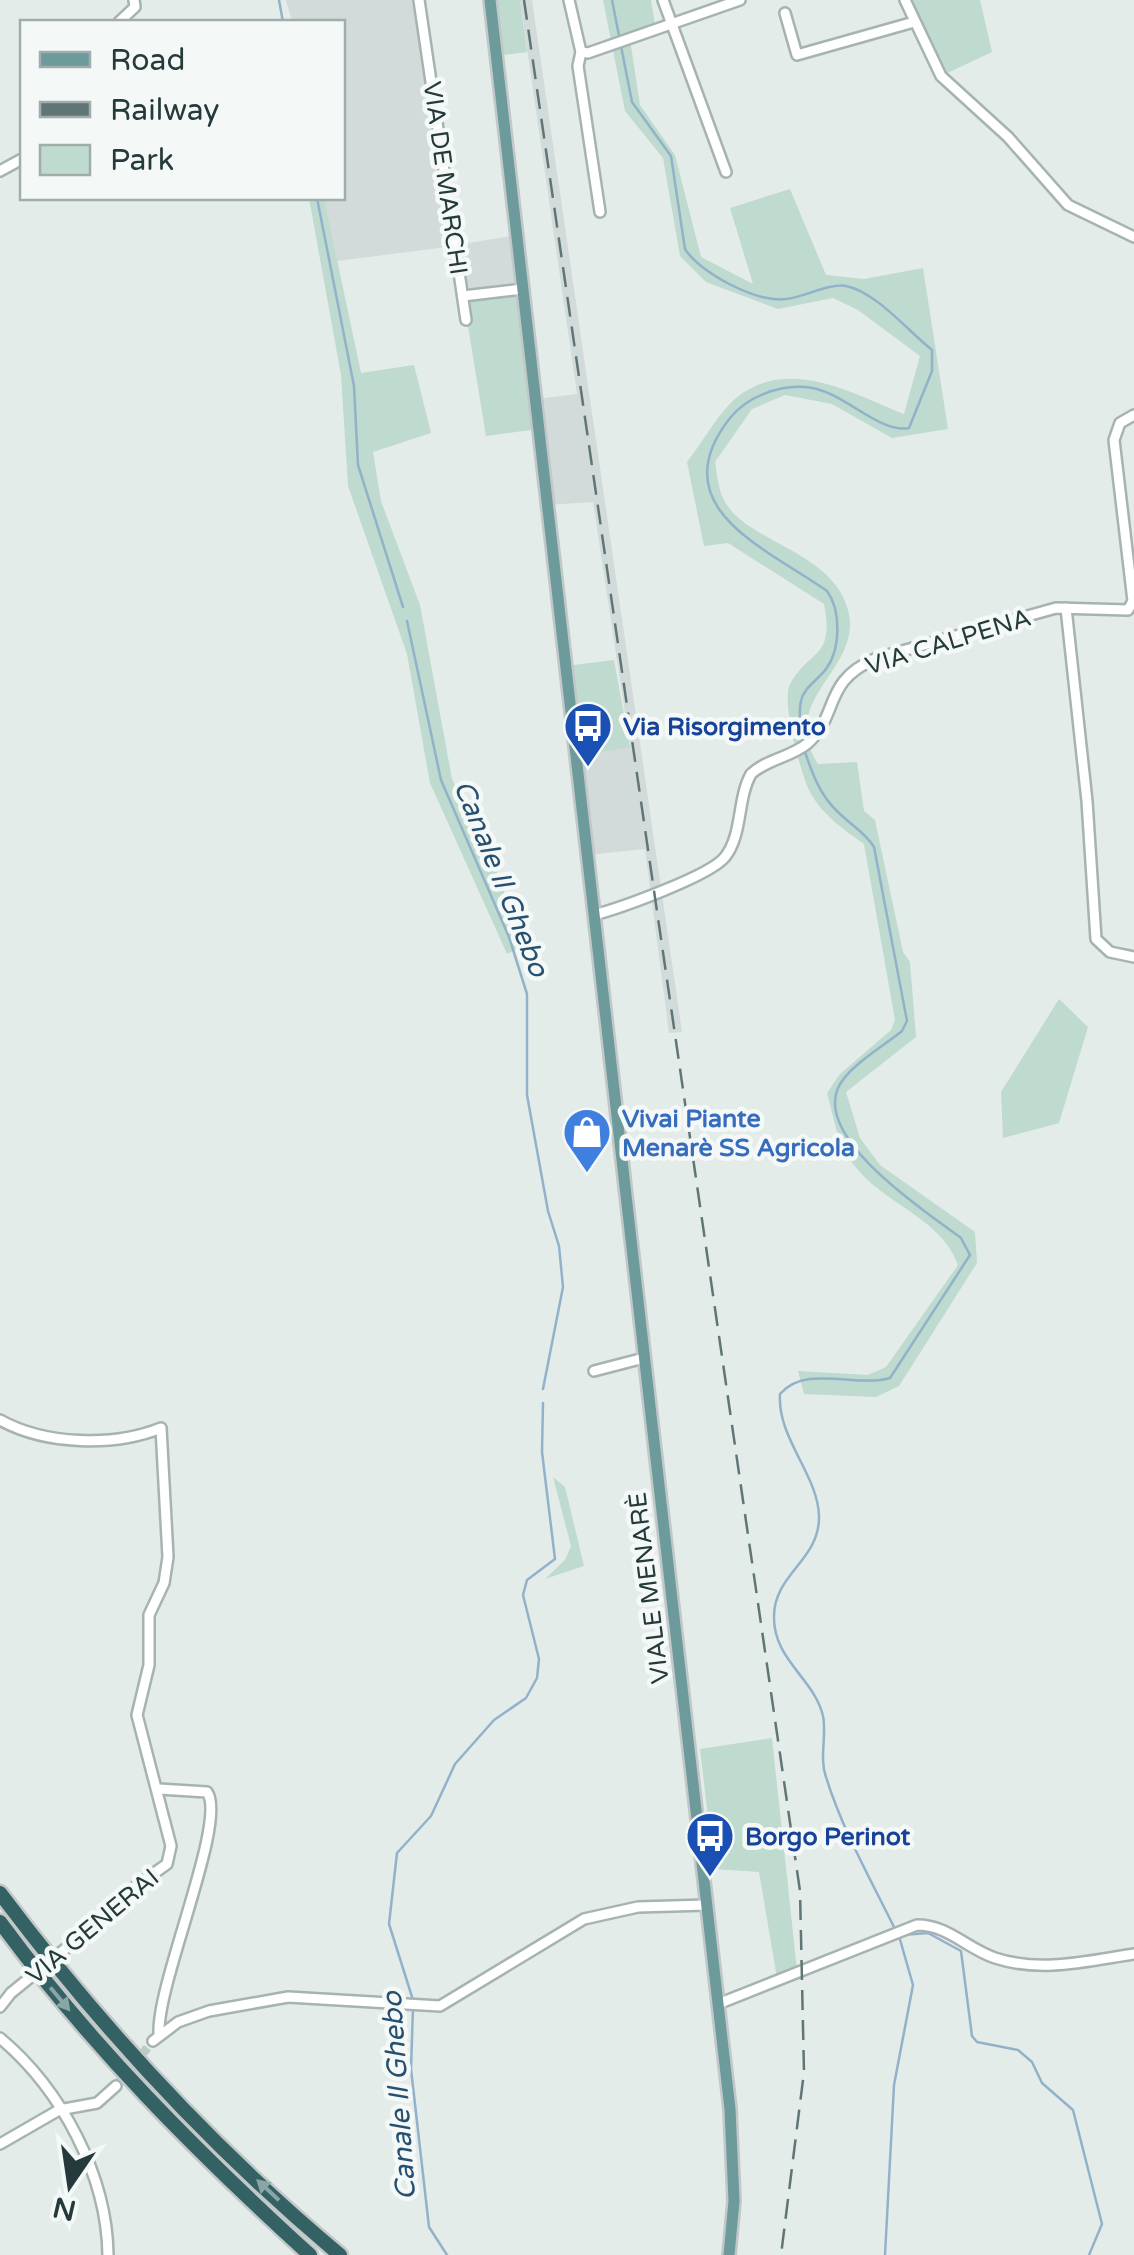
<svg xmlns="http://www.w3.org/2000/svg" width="1134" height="2255" font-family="'Varela Round',sans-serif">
	<rect width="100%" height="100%" fill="#e4ecea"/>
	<g fill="#d2dbda">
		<path d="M286,0H419L456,245L517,235L523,289L463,296L455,246L337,261L324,198H342V22H292Z"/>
		<path d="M520,0H532L682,1032L669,1033L645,849L587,855L576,756L630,746L593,502L548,505L536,399L577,394Z"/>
	</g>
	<g fill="#bfdace">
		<path d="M497,0H520L527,52L503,55Z"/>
		<path d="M603,0H651L655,24L629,33L640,105L675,155L701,257L753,284L730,208L790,189L826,275L864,279L923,268L948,429L892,438L832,404L785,395L752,409L715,462C717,473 718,489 724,500C746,543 832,550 848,610C864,670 776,697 818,764L857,762L864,811L875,820L903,952L910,962L916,1037L846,1092L860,1138L880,1165L975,1232L977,1263L899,1386L876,1397L804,1394L798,1371L868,1375L886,1367L958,1265C942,1218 883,1204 854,1165C837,1144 834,1118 827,1093L840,1074L891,1030L895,1020L864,844C844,830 820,813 809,790C800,770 781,702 790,684C809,649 835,659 824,604L728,543L704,546L687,462C703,442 720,409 741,394C793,358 854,394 904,414L920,356L858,310L833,298L778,309L706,282L680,256L663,158L625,111Z"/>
		<path d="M905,0H980L992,52L941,76Z"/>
		<path d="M309,198H324L361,373L414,365L431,433L373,452L381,501L420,605L452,779L499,876L522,947L507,954L430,783L407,654L348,486L341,375Z"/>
		<path d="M523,289L539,429L486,436L463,296Z"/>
		<path d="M614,660L630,747L576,756L566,666Z"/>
		<path d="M1059,999L1088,1027L1059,1123L1003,1138L1001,1092Z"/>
		<path d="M553,1477L565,1487L584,1566L545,1579L565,1560L571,1546Z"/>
		<path d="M772,1738L797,1970L777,1978L759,1872L714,1869L700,1749Z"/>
	</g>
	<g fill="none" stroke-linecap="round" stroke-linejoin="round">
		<g stroke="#92b2ca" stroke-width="2.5">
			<path d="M279,0L283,22"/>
			<path d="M612,0L632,102L671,156L685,249C700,273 757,303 786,299C804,297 830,283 846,286C876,292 908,331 932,350V371L909,428C878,434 842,389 805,387C778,385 747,397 730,418C660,507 766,548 827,591C841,610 841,649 826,669C818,680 804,687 801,701C798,713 801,729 802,742"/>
			<path d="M317,198L354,386L358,465L403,607"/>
			<path d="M407,621L441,780L509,937L527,994V1095L548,1211L559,1246L563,1287L543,1389"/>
			<path d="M804,749C812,773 820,796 839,813C852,826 865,832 874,847L907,1021L902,1031C884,1046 848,1066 838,1088C815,1140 928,1213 961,1238L970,1255L890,1378C855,1388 806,1364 780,1394C777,1438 818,1475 819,1516C820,1560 774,1574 774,1616C773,1660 814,1678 823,1716C827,1736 819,1758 826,1777C842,1829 871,1880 895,1929"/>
			<path d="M902,1935L928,1933L961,1951L972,2036L977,2042L1018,2050L1032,2062L1042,2083L1073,2110L1102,2224L1089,2255"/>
			<path d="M413,2000L389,1924L397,1853L431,1816L455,1764L494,1720L526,1698L537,1678L539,1659L523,1595L527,1580L555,1559L542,1452L543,1403"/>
			<path d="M413,2008L411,2069L429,2227L447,2255"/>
			<path d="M885,2255L894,2085L913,1985L899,1936"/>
		</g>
		<path stroke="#bec9c7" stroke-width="9" stroke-dasharray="9 4.5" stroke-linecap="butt" d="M116,2086L153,2041"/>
		<g stroke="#a7b3b2" stroke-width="14">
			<g id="minor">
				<path d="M419,0L466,320"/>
				<path d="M569,0L581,52L578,66L600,212"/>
				<path d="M663,0L726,172"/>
				<path d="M905,0L941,76L1008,137L1068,205L1134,237"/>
				<path d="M785,13L797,55L914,22"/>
				<path d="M119,22L135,7L134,0"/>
				<path d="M581,52L588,53L740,0"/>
				<path d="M0,171L22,159"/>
				<path d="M463,296L523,289"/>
				<path d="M1066,608L1087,801L1096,939L1110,952L1134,957"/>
				<path d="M594,915C620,908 710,876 725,857C743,834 737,799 751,774C767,759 792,757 808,743C840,714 822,681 877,658L1056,608L1128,610L1133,601L1114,440L1120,423L1134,415"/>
				<path d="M594,1371L644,1358"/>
				<path d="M0,1420C45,1445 114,1447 161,1428L168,1557L164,1583L149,1615V1665L137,1715L171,1846L167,1864L125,1894L70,1945"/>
				<path d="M159,1789L207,1792C228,1820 157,1982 159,2033"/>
				<path d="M718,2004L917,1925C948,1925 966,1948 995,1958C1041,1973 1087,1961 1134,1954"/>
				<path d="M0,2007L11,1993"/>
				<path d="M0,2038C61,2089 107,2175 108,2255"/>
				<path d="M153,2041L178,2022L209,2011L288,1997L440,2006L584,1919L638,1907L707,1905"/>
				<path d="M0,2144L59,2110L97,2103L116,2086"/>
			</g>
		</g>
		<g stroke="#c2c8c8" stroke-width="16">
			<path id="major" d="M490,0L730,2109L734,2201L729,2255"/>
		</g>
		<g stroke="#c2c8c8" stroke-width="19">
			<g id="highway">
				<path d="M0,1893C99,2025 213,2149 340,2255"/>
				<path d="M0,1922C91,2046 197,2152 310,2255"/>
			</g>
		</g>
		<use href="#minor" stroke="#fff" stroke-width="9"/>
		<use href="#major" stroke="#6d9b9c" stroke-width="11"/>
		<use href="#highway" stroke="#346164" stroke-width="14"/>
		<path stroke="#607676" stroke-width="2.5" stroke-dasharray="20 10" stroke-linecap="butt" d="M524,0L800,1891L804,2072L781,2255"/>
		<g stroke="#a7b3b2" stroke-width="14" stroke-linecap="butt">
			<path id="minor-bridge" d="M11,1993L70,1945"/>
		</g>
		<use href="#minor-bridge" stroke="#fff" stroke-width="9"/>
	</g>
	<defs><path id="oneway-solid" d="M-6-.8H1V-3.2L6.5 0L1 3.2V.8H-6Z" transform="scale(2.5)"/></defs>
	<g fill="#8aa5a6">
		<use href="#oneway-solid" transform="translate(60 1999) rotate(50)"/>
		<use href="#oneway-solid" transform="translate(268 2190) rotate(-137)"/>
	</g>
	<defs>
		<g id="bus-pin" transform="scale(2.5)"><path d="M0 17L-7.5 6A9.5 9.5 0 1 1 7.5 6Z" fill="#1a4fb4" stroke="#f4f8f7"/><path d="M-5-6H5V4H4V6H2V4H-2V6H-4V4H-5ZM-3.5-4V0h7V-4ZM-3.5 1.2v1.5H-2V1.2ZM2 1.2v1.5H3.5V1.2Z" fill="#fff"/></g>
		<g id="shop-pin" transform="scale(2.5)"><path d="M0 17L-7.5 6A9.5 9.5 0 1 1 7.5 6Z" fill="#3f7fe0" stroke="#f4f8f7"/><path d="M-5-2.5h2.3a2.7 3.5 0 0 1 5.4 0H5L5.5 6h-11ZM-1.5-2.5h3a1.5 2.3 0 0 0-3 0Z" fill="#fff"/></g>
	</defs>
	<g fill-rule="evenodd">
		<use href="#bus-pin" x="588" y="726"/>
		<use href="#shop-pin" x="587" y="1132"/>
		<use href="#bus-pin" x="710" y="1836"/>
	</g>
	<g text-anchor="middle" stroke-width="9" stroke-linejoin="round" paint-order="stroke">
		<g font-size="25" fill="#253b3b" stroke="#f4f8f7">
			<text transform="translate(446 178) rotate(82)" y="9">VIA DE MARCHI</text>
			<text transform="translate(948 641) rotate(-17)" y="9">VIA CALPENA</text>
			<text transform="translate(648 1588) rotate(-97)" y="9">VIALE MENARÈ</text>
			<text transform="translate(92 1926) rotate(-40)" y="9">VIA GENERAI</text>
		</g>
		<g font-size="25" font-weight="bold" fill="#164399" stroke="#f4f8f7" text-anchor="start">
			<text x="623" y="735">Via Risorgimento</text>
			<text x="745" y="1845">Borgo Perinot</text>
		</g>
		<g font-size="25" font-weight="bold" fill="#366cbe" stroke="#f4f8f7" text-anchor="start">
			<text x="622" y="1127">Vivai Piante<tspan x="622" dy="29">Menarè SS Agricola</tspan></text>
		</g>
		<g font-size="28" font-style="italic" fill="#264f70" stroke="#f4f8f7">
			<text transform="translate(502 878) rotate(68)" y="10">Canale Il Ghebo</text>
			<text transform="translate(398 2096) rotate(-94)" y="10">Canale Il Ghebo</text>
		</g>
	</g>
	<rect x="20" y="20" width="325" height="180" fill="#f4f8f7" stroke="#a1acac" stroke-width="2.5"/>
	<rect x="40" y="52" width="50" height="15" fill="#6d9b9c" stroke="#a1acac" stroke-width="2.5"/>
	<text x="110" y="70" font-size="30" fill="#253b3b">Road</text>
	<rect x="40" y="102" width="50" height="15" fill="#607676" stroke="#a1acac" stroke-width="2.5"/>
	<text x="110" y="120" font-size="30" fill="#253b3b">Railway</text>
	<rect x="40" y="145" width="50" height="30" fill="#bfdace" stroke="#a1acac" stroke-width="2.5"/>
	<text x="110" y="170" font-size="30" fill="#253b3b">Park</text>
	<g transform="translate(70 2185) rotate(193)" stroke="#f4f8f7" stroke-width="8" paint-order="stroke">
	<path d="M0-8L18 38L0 25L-18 38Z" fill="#253b3b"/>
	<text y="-15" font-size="28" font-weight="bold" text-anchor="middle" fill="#253b3b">N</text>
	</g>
</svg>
